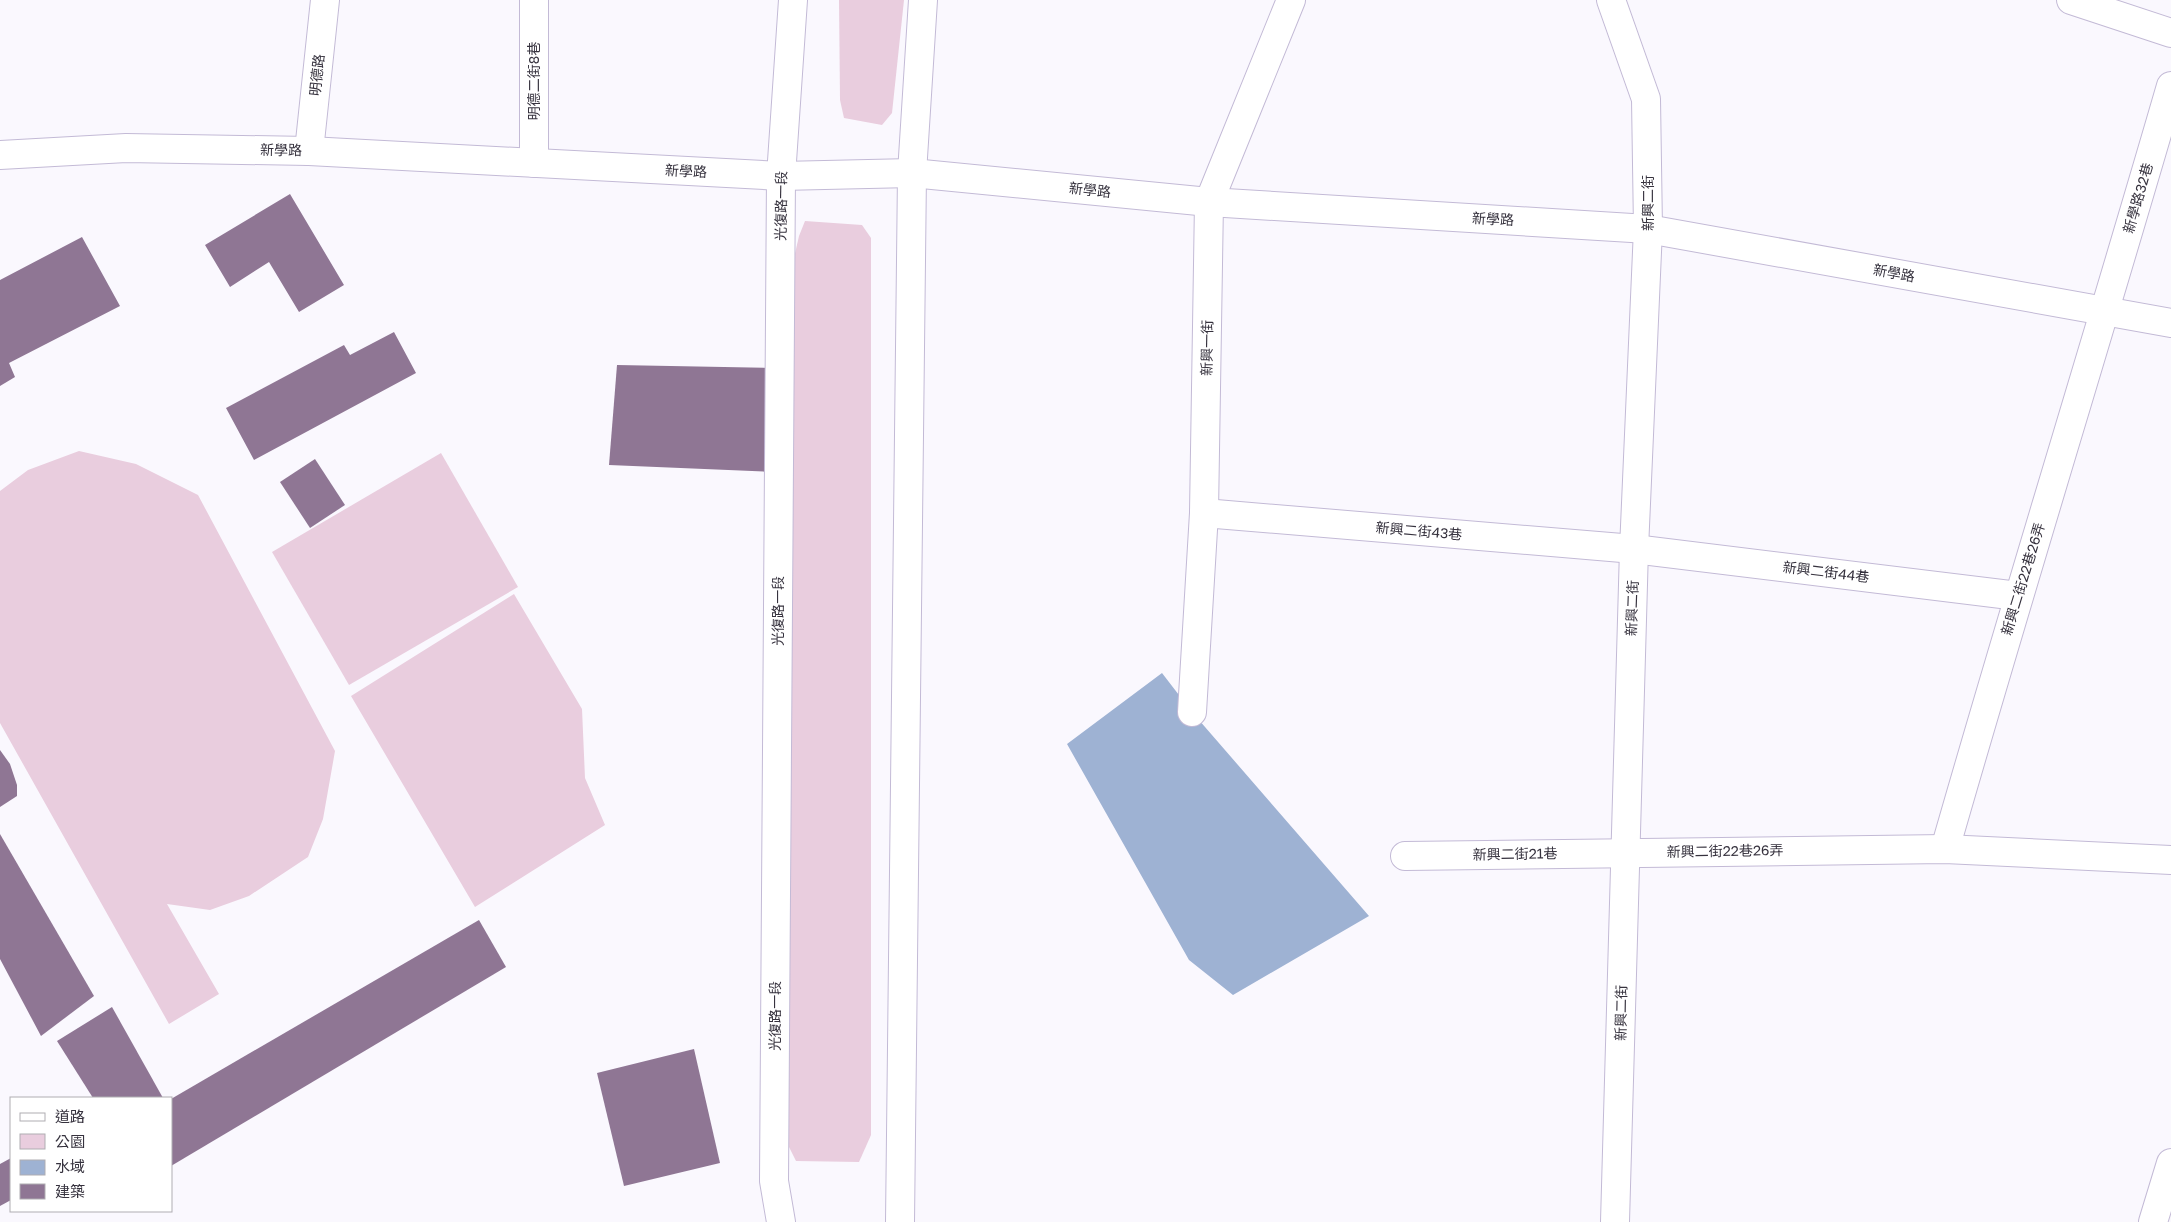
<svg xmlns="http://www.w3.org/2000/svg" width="2171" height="1222" font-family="'Golos Text','Noto Sans TC',sans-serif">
	<rect width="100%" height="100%" fill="#faf8fe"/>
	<g fill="#e9cdde">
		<path d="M839,0H904L892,113L882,125L844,118L840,100Z"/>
		<path d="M805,221L862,225L871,238V1135L859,1162L796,1161L785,1139L793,262L799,236Z"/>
		<path d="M79,451L136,464L198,495L335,751L323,819L308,857L249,896L210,910L167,904L219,994L169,1024L0,723V491L28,470Z"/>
		<path d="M441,453L518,587L349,685L272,552Z"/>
		<path d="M514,594L582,709L585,778L605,825L475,907L351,696Z"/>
	</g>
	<path fill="#9eb2d3" d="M1162,673L1192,712L1369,916L1233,995L1189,960L1067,744Z"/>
	<g fill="#8f7694">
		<path d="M290,194L344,285L299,312L269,262L230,287L205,245Z"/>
		<path d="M82,237L120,306L9,363L15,377L0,386V280Z"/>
		<path d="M394,332L416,373L254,460L226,408L344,345L350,355Z"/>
		<path d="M617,365L780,368L773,472L609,465Z"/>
		<path d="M315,459L345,505L310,528L280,482Z"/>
		<path d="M0,750L10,764L17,785V796L0,807Z"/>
		<path d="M0,834L94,996L41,1036L0,959Z"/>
		<path d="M479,920L506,967L171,1166V1099Z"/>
		<path d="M112,1007L163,1098H93L57,1041Z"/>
		<path d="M694,1049L720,1163L624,1186L597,1073Z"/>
		<path d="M11,1158V1200L0,1206V1164Z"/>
	</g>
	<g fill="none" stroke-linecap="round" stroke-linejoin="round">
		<g stroke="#c3bad6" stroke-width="30">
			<g id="street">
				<path d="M1611,0L1646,99L1648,229L1634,549L1615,1222"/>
				<path d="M2071,0L2171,33"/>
				<path d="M309,151L325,0"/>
				<path d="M0,155L126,148L309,151L781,176L912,173L1209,202L1648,229L2171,323"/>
				<path d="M534,163V0"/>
				<path d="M1204,513L1634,549L2018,596"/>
				<path d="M1192,712L1204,513L1209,202L1291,0"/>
				<path d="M1945,849C2018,594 2097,341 2171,86"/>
				<path d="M1405,856L1945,849L2171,860"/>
				<path d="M781,1222L774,1181L781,176L793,0"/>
				<path d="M900,1222L912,173L923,0"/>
				<path d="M2153,1222L2171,1163"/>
			</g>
		</g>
		<use href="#street" stroke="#fff" stroke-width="28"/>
	</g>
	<g text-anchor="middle" stroke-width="4.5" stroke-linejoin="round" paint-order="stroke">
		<g font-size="14" fill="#36323e" stroke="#fff">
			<text transform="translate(317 75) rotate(-84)" y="5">明德路</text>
			<text transform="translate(534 81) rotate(-90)" y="5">明德二街8巷</text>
			<text transform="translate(281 150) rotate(1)" y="5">新學路</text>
			<text transform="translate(686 171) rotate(3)" y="5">新學路</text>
			<text transform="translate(1090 190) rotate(6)" y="5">新學路</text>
			<text transform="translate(2138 198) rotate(-74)" y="5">新學路32巷</text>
			<text transform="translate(1648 203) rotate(-90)" y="5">新興二街</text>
			<text transform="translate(781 206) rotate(-89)" y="5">光復路一段</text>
			<text transform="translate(1493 219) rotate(3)" y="5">新學路</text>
			<text transform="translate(1894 273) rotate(10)" y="5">新學路</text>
			<text transform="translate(1207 348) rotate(-89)" y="5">新興一街</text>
			<text transform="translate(1419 531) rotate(5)" y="5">新興二街43巷</text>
			<text transform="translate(1826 572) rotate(7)" y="5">新興二街44巷</text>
			<text transform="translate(2023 579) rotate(-73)" y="5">新興二街22巷26弄</text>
			<text transform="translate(1632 608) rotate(-88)" y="5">新興二街</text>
			<text transform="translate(778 611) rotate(-90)" y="5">光復路一段</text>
			<text transform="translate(1725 851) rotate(-1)" y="5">新興二街22巷26弄</text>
			<text transform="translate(1515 854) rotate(-1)" y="5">新興二街21巷</text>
			<text transform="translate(1621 1013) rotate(-89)" y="5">新興二街</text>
			<text transform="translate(775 1016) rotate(-90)" y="5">光復路一段</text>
		</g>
	</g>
	<rect x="10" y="1097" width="162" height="115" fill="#ffffff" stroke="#afadb2"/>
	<rect x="20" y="1113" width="25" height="8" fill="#ffffff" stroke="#afadb2"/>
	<text x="55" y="1122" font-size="15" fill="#36323e">道路</text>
	<rect x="20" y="1134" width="25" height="15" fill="#e9cdde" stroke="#afadb2"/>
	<text x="55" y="1147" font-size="15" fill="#36323e">公園</text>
	<rect x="20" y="1160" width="25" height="15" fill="#9eb2d3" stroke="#afadb2"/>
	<text x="55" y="1172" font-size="15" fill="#36323e">水域</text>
	<rect x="20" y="1184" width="25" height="15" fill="#8f7694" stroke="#afadb2"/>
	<text x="55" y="1197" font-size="15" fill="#36323e">建築</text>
</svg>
